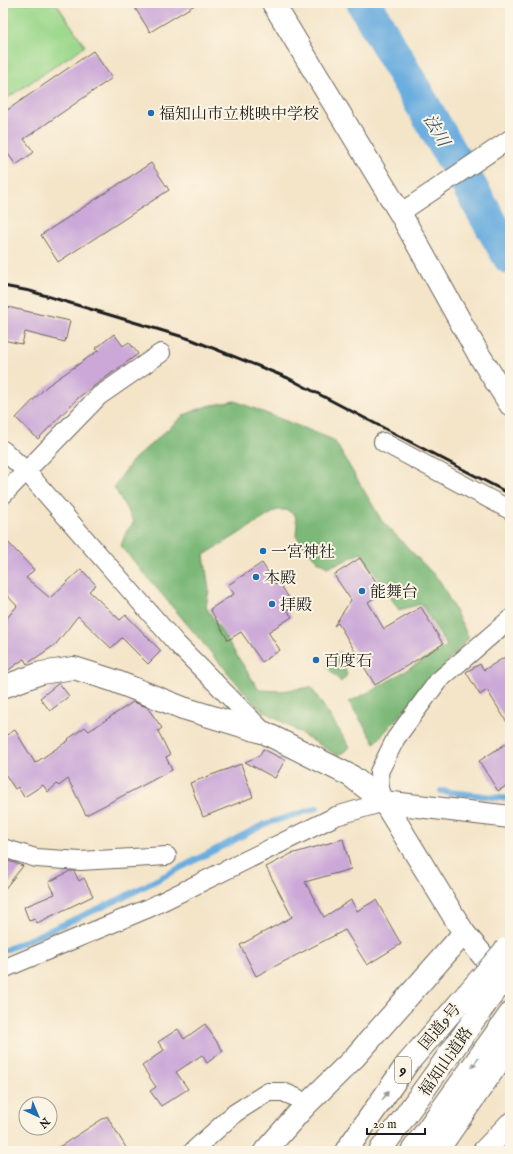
<svg xmlns="http://www.w3.org/2000/svg" width="513" height="1154" font-family="'IM FELL English','Noto Serif JP',serif">
	<rect width="100%" height="100%" fill="#fcf5e5"/>
	<filter id="ink" filterUnits="userSpaceOnUse"><feTurbulence type="fractalNoise" baseFrequency=".025" numOctaves="2"/><feDisplacementMap in="SourceGraphic" scale="8" xChannelSelector="R" yChannelSelector="G"/><feConvolveMatrix kernelMatrix="1 2 1 2 8 2 1 2 1" color-interpolation-filters="sRGB"/></filter>
	<filter id="wash" filterUnits="userSpaceOnUse"><feTurbulence type="fractalNoise" baseFrequency=".012" numOctaves="4" result="noise"/><feDisplacementMap in="SourceGraphic" scale="16" xChannelSelector="R" yChannelSelector="G"/><feGaussianBlur stdDeviation="0.9" result="paint"/><feColorMatrix in="noise" values="0 0 0 0 0 0 0 0 0 0 0 0 0 0 0 0 0 1.4 0 .05"/><feComposite in="paint" operator="in"/></filter>
	<g filter="url(#wash)">
		<rect width="100%" height="100%" fill="#f4e5c9"/>
		<path fill="#9bd88c" stroke="#5c7a54" d="M3,3H56L85,46L3,101Z"/>
		<g fill="#7cb878" stroke="#4c6a4a">
			<path d="M235,401L334,440L382,521L440,581L469,638L375,743L349,702L373,690L447,646L421,604L399,610L361,553L342,562L327,567L316,560L296,536L297,524L295,515L287,510H277L204,555L209,590L206,607L259,690L282,691L311,687L350,747L338,756L256,706L121,546L126,532L134,522L114,487L133,460L184,415L207,406Z"/>
			<path d="M340,652L347,675L341,682L327,667L330,656Z"/>
		</g>
		<g fill="none" stroke-linecap="round" stroke-linejoin="round">
			<g stroke="#6aaddf" stroke-width="6">
				<path d="M441,791L510,799"/>
				<path d="M3,951L120,899L265,824L317,808"/>
			</g>
			<path stroke="#6aaddf" stroke-width="35" d="M364,3L510,257"/>
		</g>
		<g id="blocks">
			<g fill="#cba8d8">
				<path d="M132,3H198L150,32Z"/>
				<path d="M93,51L112,78L24,139L34,152L16,165L3,147V113Z"/>
				<path d="M151,163L169,190L58,262L41,235Z"/>
				<path d="M3,306L70,321L65,342L25,332L22,344L3,340Z"/>
				<path d="M114,334L123,346L129,342L138,354L79,397L38,439L16,418L47,386L99,350L95,349Z"/>
				<path d="M3,537L34,570L26,578L50,598L81,569L96,585L89,591L120,620L126,615L161,651L148,664L122,638L111,648L78,616L56,644L27,664L24,659L3,674V623L17,606L3,591Z"/>
				<path d="M360,558L383,592L368,602L384,629L421,607L443,644L375,685L338,623L334,626L351,600L334,575Z"/>
				<path d="M262,563L276,585L279,582L294,606L287,610L292,617L268,632L280,650L262,662L241,632L228,640L210,609L234,594L228,585Z"/>
				<path d="M510,654V727L487,690L480,695L466,672L480,664L484,670Z"/>
				<path d="M59,683L69,696L50,711L40,698Z"/>
				<path d="M133,702L147,707L162,728L158,731L170,755L166,757L172,770L86,815L68,779L59,786L57,784L48,792L43,785L24,797L18,787L15,789L3,771V737L15,730L35,763L69,740L68,739L85,727L89,731Z"/>
				<path d="M510,741V784L498,791L479,761Z"/>
				<path d="M263,749L285,760L275,778L245,762L259,756Z"/>
				<path d="M241,764L253,797L203,817L190,783Z"/>
				<path d="M343,839L351,869L305,882L324,917L351,900L357,911L376,900L401,944L367,965L345,930L256,976L240,945L292,917L266,867L291,854Z"/>
				<path d="M6,860L23,866L3,891V864Z"/>
				<path d="M70,871H74L79,881L84,878L93,896L37,923L35,919L29,921L24,907L55,894L49,882Z"/>
				<path d="M205,1024L223,1051L207,1063L202,1055L176,1072L188,1089L161,1106L150,1091L156,1087L142,1066L164,1050L158,1042L178,1029L184,1039Z"/>
				<path d="M107,1116L128,1151H53Z"/>
			</g>
		</g>
	</g>
	<g filter="url(#ink)">
		<use href="#blocks" fill-opacity="0" stroke="#686259" stroke-width="1"/>
		<g fill="none" stroke-linecap="round" stroke-linejoin="round">
			<g stroke="#686259" stroke-width="20">
				<g id="street">
					<path d="M400,213L510,139"/>
					<path d="M383,442L510,510"/>
					<path d="M3,450L26,471L176,643L265,733"/>
					<path d="M3,495L99,396L161,353"/>
					<path d="M3,848L36,858L80,861L167,856"/>
					<path d="M3,969L149,908L336,816L384,802L380,788L379,772L396,738L438,681L510,619"/>
					<path d="M193,1151L235,1113L268,1092H283L297,1098L305,1106"/>
				</g>
			</g>
			<g stroke="#686259" stroke-width="24">
				<g id="secondary">
					<path d="M273,3L400,213L479,355L510,404"/>
					<path d="M3,687L41,673L74,668L112,680L183,708L265,733L351,776L384,802L464,933L503,980"/>
					<path d="M384,802L510,817"/>
					<path d="M265,1151L305,1106L354,1058L464,933"/>
					<path d="M484,1151L510,1124"/>
				</g>
			</g>
			<g stroke="#686259" stroke-width="24">
				<g id="highway">
					<path d="M346,1151L407,1064L467,994"/>
					<path d="M380,1151L481,1010"/>
					<path d="M412,1151L510,1014"/>
					<path d="M437,1151L510,1046"/>
				</g>
			</g>
			<use href="#street" stroke="#fff" stroke-width="18"/>
			<use href="#secondary" stroke="#fff" stroke-width="22"/>
			<use href="#highway" stroke="#fff" stroke-width="22"/>
			<path stroke="#1c1c1c" stroke-width="3" d="M3,286L30,291L190,339L288,378L510,494"/>
			<g stroke="#686259" stroke-width="24" stroke-linecap="butt">
				<g id="highway-bridge">
					<path d="M467,994L506,949"/>
					<path d="M481,1010L510,971"/>
				</g>
			</g>
			<use href="#highway-bridge" stroke="#fff" stroke-width="22"/>
		</g>
		<defs><path id="oneway-solid" d="M-6-.8H1V-3.2L6.5 0L1 3.2V.8H-6Z"/></defs>
		<g fill="#999">
			<use href="#oneway-solid" transform="translate(475 1063) rotate(125)"/>
			<use href="#oneway-solid" transform="translate(385 1096) rotate(-55)"/>
		</g>
	</g>
	<g fill="#1f6fb2" stroke="#fcf5e5" stroke-width="1.5">
		<circle cx="151" cy="113" r="4"/>
		<circle cx="263" cy="551" r="4"/>
		<circle cx="256" cy="577" r="4"/>
		<circle cx="362" cy="591" r="4"/>
		<circle cx="272" cy="604" r="4"/>
		<circle cx="316" cy="660" r="4"/>
	</g>
	<g text-anchor="middle" stroke-width="4" stroke-linejoin="round" paint-order="stroke">
		<rect fill="#fcf5e5" stroke="#5f5d58" stroke-width="1" x="395" y="1057" width="16" height="26" rx="3"/>
		<g font-size="15" font-weight="bold" fill="#1c1c1c">
			<text x="403" y="1075">9</text>
		</g>
		<g font-size="16" fill="#1c1c1c" stroke="#fcf5e5" text-anchor="start">
			<text x="159" y="119">福知山市立桃映中学校</text>
			<text x="271" y="557">一宮神社</text>
			<text x="264" y="583">本殿</text>
			<text x="370" y="597">能舞台</text>
			<text x="280" y="610">拝殿</text>
			<text x="324" y="666">百度石</text>
		</g>
		<g font-size="16" fill="#1c1c1c" stroke="#fcf5e5">
			<text transform="translate(439 1026) rotate(-50)" y="6">国道9号</text>
			<text transform="translate(445 1061) rotate(-55)" y="6">福知山道路</text>
		</g>
		<g font-size="17" font-style="italic" fill="#3b566a" stroke="#fcf5e5">
			<text transform="translate(437 130) rotate(60)" y="6">法川</text>
		</g>
	</g>
	<rect width="513" height="1154" fill="none" stroke="#fcf5e5" stroke-width="16"/>
	<g transform="translate(38 1116) rotate(136)"><circle r="19" fill="#fcf5e5" stroke="#a29e95"/>
	<path d="M0-3L7 15L0 10L-7 15Z" fill="#1f6fb2"/>
	<text y="-6" font-size="11" font-weight="bold" text-anchor="middle" fill="#1c1c1c">N</text>
	</g>
	<path d="M367 1128v6h58v-6" fill="none" stroke="#1c1c1c" stroke-width="2"/>
	<text x="373" y="1128" font-size="12" fill="#1c1c1c" stroke="#fcf5e5" stroke-width="3" paint-order="stroke">20 m</text>
</svg>
